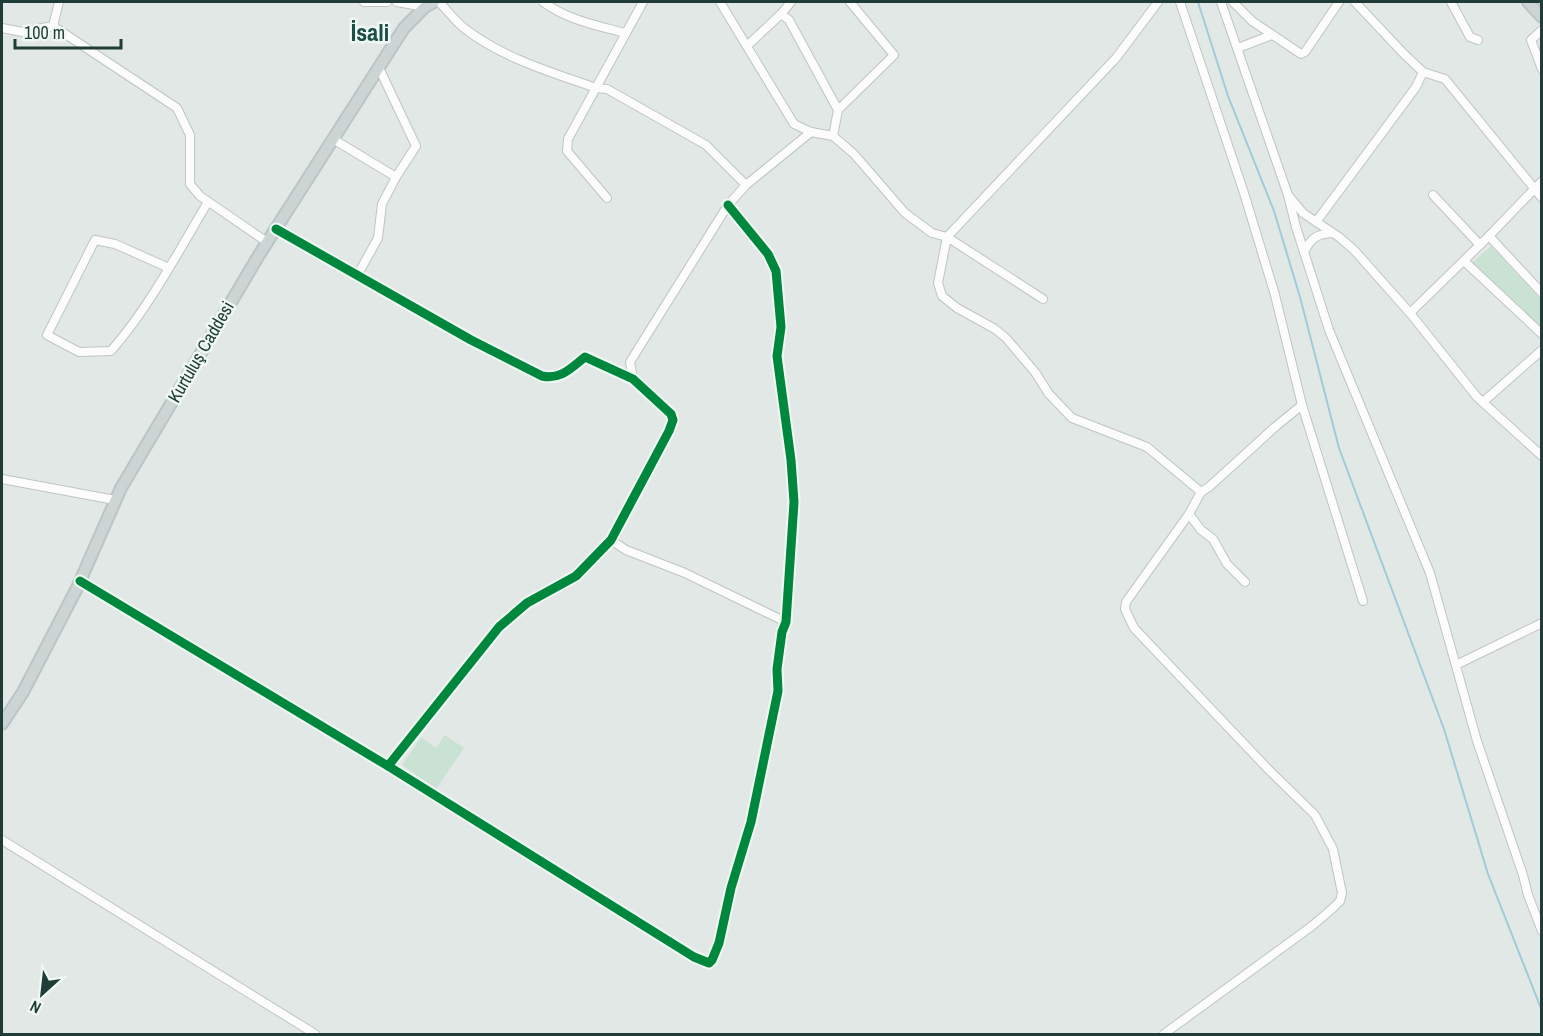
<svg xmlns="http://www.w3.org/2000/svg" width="1543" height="1036" font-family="'Archivo Narrow',sans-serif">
	<rect width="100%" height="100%" fill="#e2e8e6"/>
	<g fill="#cae2d4">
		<path d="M1491,246L1541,300V329L1474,266L1473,262Z"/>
		<path d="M445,735L464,748L436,789L402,765L421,737L436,748Z"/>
	</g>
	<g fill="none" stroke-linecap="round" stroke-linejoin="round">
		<path stroke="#a0cbd9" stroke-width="2" d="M1198,2L1228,96L1274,211L1300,297L1339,448L1444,729L1488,874L1542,1011"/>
		<g stroke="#bfc5c3" stroke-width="10">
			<g id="minor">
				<path d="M364,2H387"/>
				<path d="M397,2L425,7"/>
				<path d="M439,2C447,10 455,21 464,28C502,58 551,72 596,88L607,89L706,145L746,185"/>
				<path d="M543,2C568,20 595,25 625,33"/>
				<path d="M720,2L794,124L811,132L833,136L854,154L905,213L932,233L947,237L1116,58L1158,2"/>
				<path d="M1180,2L1244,193L1275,295L1302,405L1363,601"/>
				<path d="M1221,2L1288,195L1303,213L1339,237L1354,250L1410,313L1477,397L1542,456"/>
				<path d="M1233,2L1252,21L1301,54L1305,52L1339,2"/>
				<path d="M1355,2L1404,54L1423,72L1445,79L1542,198"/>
				<path d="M1451,2L1470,37L1478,40"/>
				<path d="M781,14L789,20L838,110"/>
				<path d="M53,26L59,2"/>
				<path d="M2,28L22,32L53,26L177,108L190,135V184L200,196L267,242"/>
				<path d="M1542,30L1531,40L1542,69"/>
				<path d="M748,45L781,14L791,2"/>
				<path d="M1238,48L1272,35"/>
				<path d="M833,136L838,110L894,55L850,2"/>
				<path d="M333,139L396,177"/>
				<path d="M1288,195L1296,227L1329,330L1430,573L1477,741L1523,875L1528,895L1542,931"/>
				<path d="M1433,195L1480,245"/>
				<path d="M607,198L567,151L568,139L643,2"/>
				<path d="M1316,222L1416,87L1423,72"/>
				<path d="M276,229L471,340L542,376C561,380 571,368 585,357L633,379L671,414L673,420L669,431L611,540L576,576L527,603L499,627L388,766"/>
				<path d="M1489,236L1542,293"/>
				<path d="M1304,252C1311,238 1317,234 1332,233"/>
				<path d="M1464,261L1542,334"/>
				<path d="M169,268L115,244L95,240L47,335L79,352L111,351C150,306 178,252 208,202"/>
				<path d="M357,276L378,238L382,204L396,177L416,146L379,68"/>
				<path d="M1043,299L947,237L938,283L942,296L957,308L995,329L1006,338L1035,372L1049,394L1072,418L1147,447L1201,492"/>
				<path d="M1410,313L1489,236L1542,181"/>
				<path d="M633,379L630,362L728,205L746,185L811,132"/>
				<path d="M1483,402L1542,350"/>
				<path d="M2,479L115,500"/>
				<path d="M1189,514L1201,530L1213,539L1227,564L1245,582"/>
				<path d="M611,540L626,550L685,573L786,622"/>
				<path d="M80,581L388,766L694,957L709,963L712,960L719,943L731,888L751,822L778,691L777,669L782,632L786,622L794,502L791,460L777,356L781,327L776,271L768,254L728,205"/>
				<path d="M1456,665L1542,623"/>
				<path d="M2,840L315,1034"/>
				<path d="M1164,1034L1312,926L1333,908L1340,901L1342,893L1333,849L1315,815L1268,769L1134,628L1125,609L1126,602L1189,514L1201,492L1209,487L1275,427L1302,405"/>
			</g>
		</g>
		<g stroke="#bbc5c3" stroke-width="14">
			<g id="major">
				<path d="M1528,2L1542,17"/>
				<path d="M2,724L23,692L77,588L121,488L259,255L404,28L425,7L434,2"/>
			</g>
		</g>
		<use href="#minor" stroke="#fbfcfb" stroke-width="8"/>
		<use href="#major" stroke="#ccd5d3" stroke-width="10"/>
		<g stroke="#f0f8f4" stroke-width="13">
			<g id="cycleway">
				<path d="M276,229L471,340L542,376C561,380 571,368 585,357L633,379L671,414L673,420L669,431L611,540L576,576L527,603L499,627L388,766"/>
				<path d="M80,581L388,766L694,957L709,963L712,960L719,943L731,888L751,822L778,691L777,669L782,632L786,622L794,502L791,460L777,356L781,327L776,271L768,254L728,205"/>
			</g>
		</g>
		<use href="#cycleway" stroke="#00873e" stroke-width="9"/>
	</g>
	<g text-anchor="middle" stroke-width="5" stroke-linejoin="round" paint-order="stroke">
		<g font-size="18" fill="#1f3c37" stroke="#f0f8f4">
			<text transform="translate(201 352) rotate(-60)" y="6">Kurtuluş Caddesi</text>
		</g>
		<g font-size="24" font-weight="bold" fill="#1b4f48" stroke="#f0f8f4">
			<text x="370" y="41">İsali</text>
		</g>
	</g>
	<rect width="1543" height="1036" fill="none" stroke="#1f3c37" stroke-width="6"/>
	<g transform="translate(42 994) rotate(207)" stroke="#f0f8f4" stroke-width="4.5" paint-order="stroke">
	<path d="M0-4.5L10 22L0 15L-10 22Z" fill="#1f3c37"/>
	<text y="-9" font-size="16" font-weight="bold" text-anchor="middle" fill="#1f3c37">N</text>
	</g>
	<path d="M15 39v9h106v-9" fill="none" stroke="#1f3c37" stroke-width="3"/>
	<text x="24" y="39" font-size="18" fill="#1f3c37" stroke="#f0f8f4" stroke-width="4.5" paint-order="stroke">100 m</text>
</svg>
